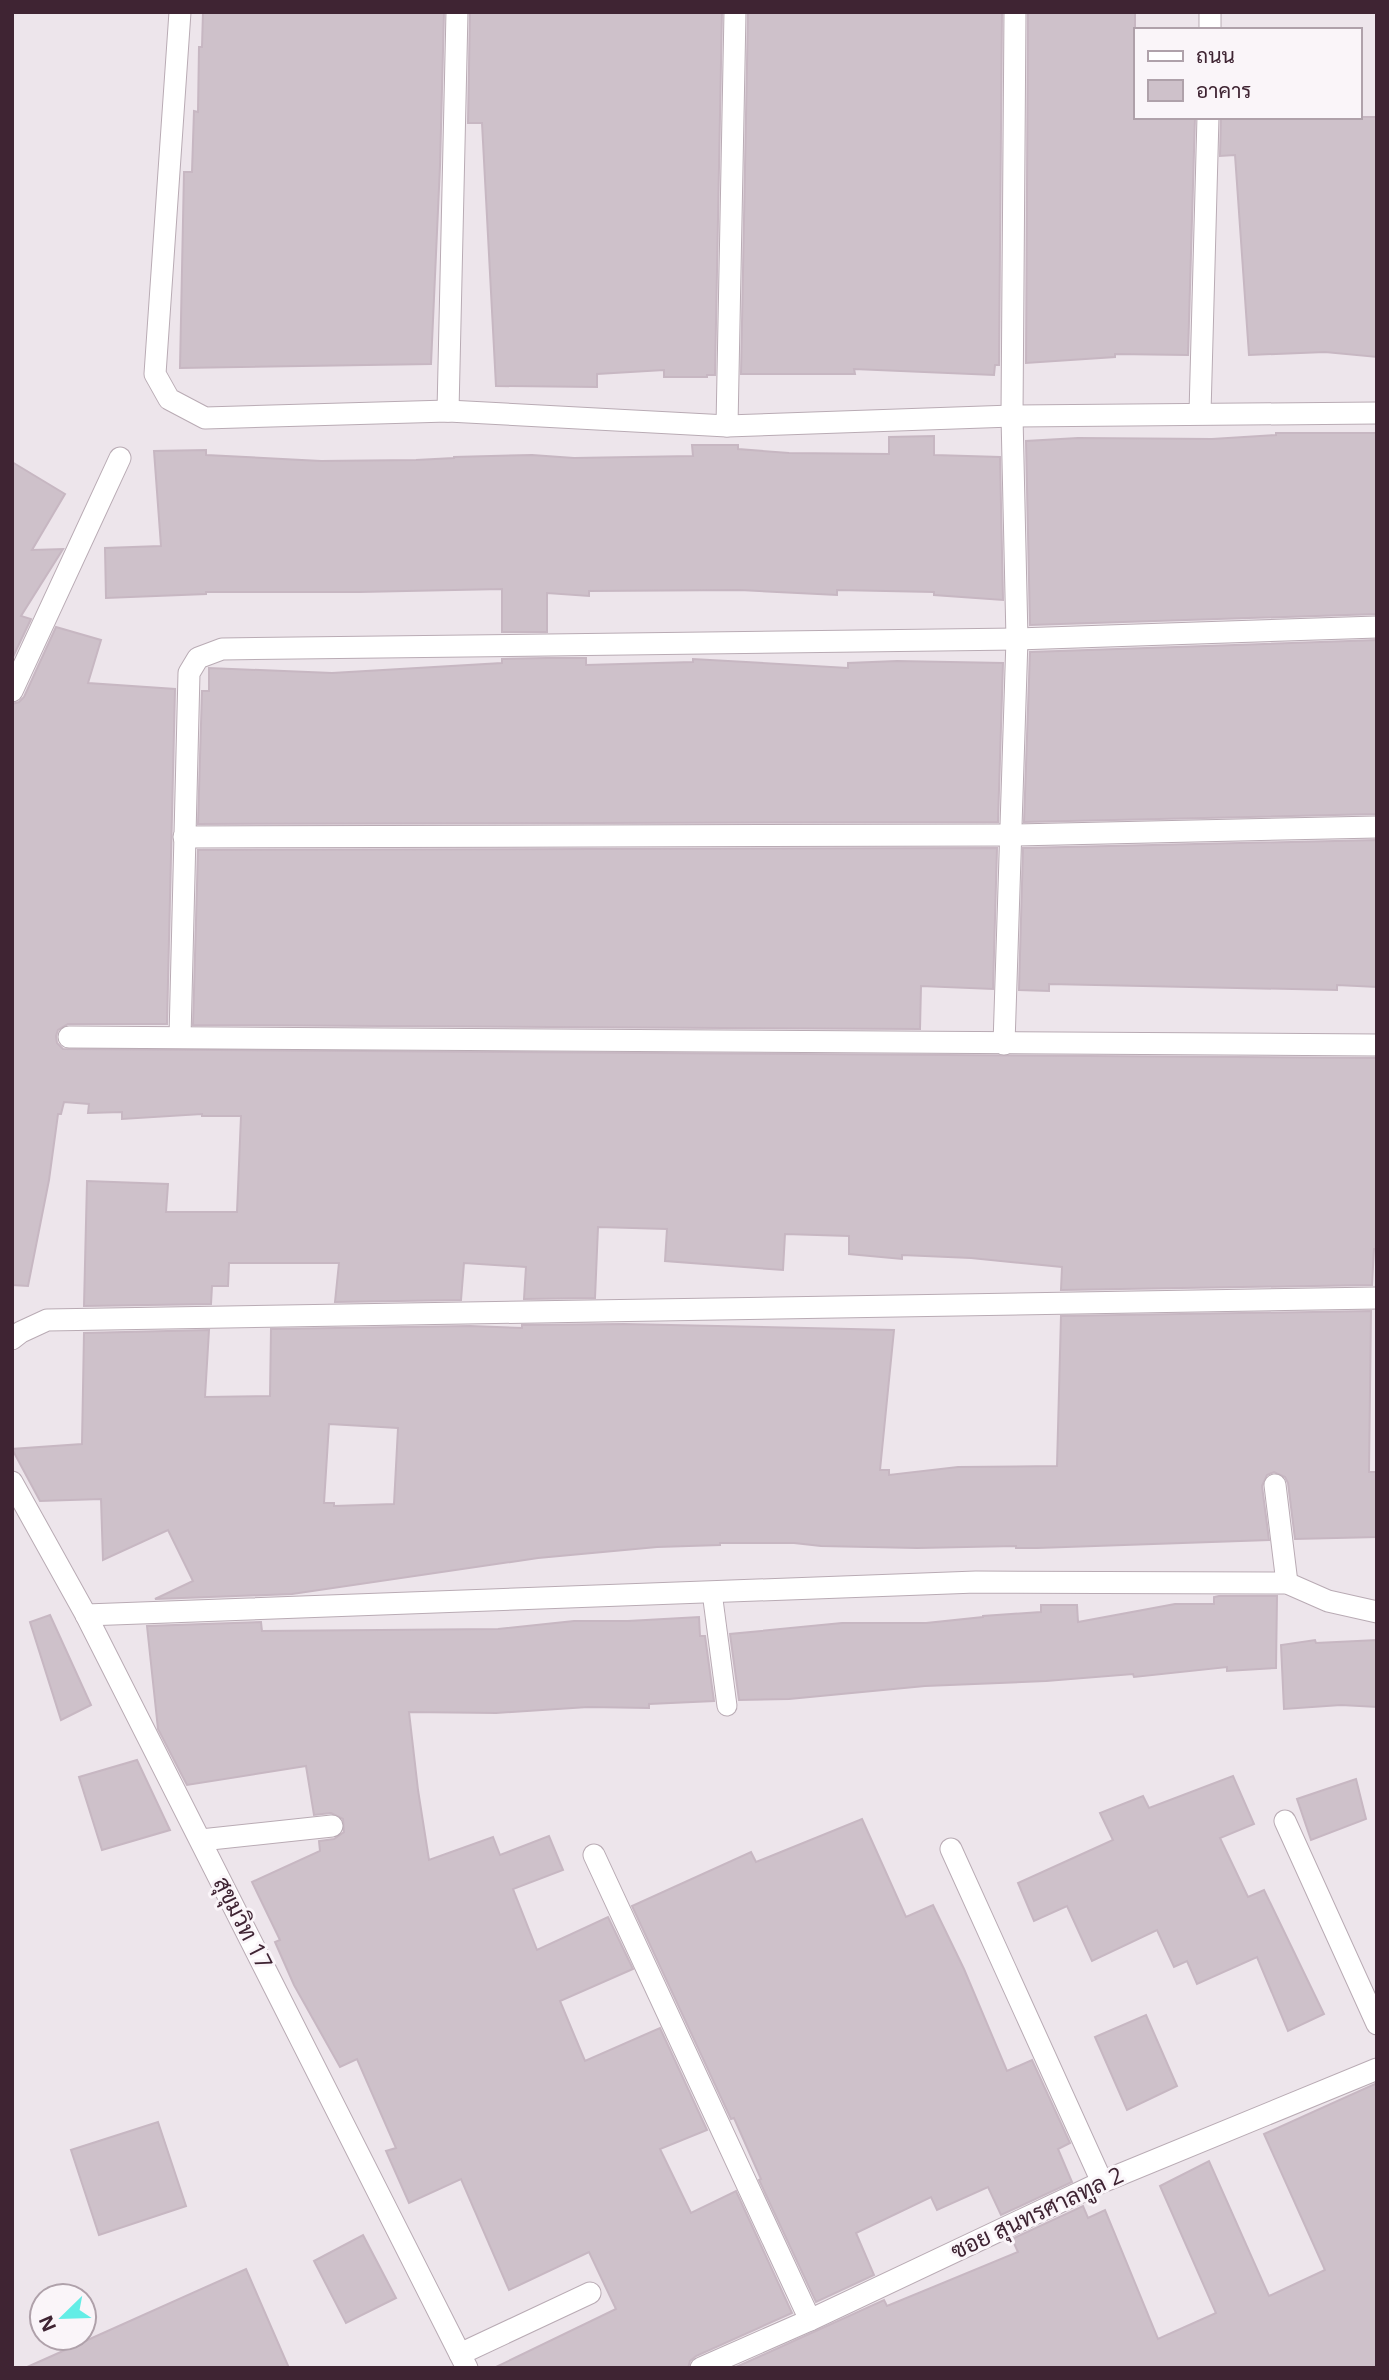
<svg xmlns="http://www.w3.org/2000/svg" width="1389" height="2380" font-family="'Open Sans',Sarabun,sans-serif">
	<rect width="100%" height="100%" fill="#ede5eb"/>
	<g fill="#cec1ca" stroke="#c7b7c2" stroke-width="2" fill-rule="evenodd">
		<path d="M203,12H444L440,166L431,364L180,368L184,172H192L194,111L198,112L199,47H202Z"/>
		<path d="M470,12H722L715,375H707V377H664V370L597,374V387L496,386L482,123H468Z"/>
		<path d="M748,12H1002L999,365H995L994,375L854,369L855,374H741Z"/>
		<path d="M1028,12H1135V117H1195L1188,355L1115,354V357L1026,363Z"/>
		<path d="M1221,117H1377V357L1325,352L1249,355L1235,155L1220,156Z"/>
		<path d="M1276,433H1377V614L1030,625L1026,441L1078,438L1212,439L1276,435Z"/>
		<path d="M934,436V455L1000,457L1003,600L934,595V592L837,590V595L740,590L589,591V596L547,593V632H502V589L359,592H206V594L106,598L105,548L161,546L154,451L206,450V455L321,461L416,460L454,458V457L532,455L574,458L693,456L692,445H738V449L789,453L889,454V437Z"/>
		<path d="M12,462L65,494L32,550L63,549L21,616L31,619L12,659Z"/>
		<path d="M56,627L101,640L88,683L175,689L167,1024H68L58,1030L56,1036L57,1043L63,1049L1377,1058V1249H1374L1372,1285L1061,1290L1062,1267L971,1258L902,1255V1259L849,1254V1236L785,1234L783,1270L665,1261L667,1229L598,1227L595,1298L524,1299L526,1267L464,1263L461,1300L335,1302L339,1263H229L228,1286H212L211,1304L84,1306L87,1181L168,1184L166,1212H237L241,1116H202V1114L122,1119V1112L88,1113L89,1104L64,1102L61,1114H58L49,1180L28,1286L12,1285V704L19,702L24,697Z"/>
		<path d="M1377,640V814L1024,822L1030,652Z"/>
		<path d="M547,658H586V665L693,662V659L848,668V663L897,661L1003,663L998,822L198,824L202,691H209V668L332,673L502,663V659Z"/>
		<path d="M1377,840V987L1337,985V990L1049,984V991L1019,990L1023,848Z"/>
		<path d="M997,848L993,989L921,986L920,1029L193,1025L198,850Z"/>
		<path d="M1371,1311L1369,1472H1377V1537L1295,1539L1288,1483L1285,1477L1274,1472L1267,1475L1262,1486L1269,1540L1037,1548H1016V1546L917,1548L821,1546L794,1543H720V1545L657,1547L538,1558L292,1594L155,1599L193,1581L168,1530L103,1560L101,1499L40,1501L12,1449L82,1444L84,1333L209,1330L205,1397L270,1396L271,1329L470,1326L522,1328V1325L624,1324L894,1330L880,1470H889V1475L958,1467L1057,1466L1061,1316ZM329,1424L398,1428L394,1504L334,1506V1503H324Z"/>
		<path d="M1219,1596H1277L1276,1668L1227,1671V1667L1134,1677L1133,1674L1046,1681L925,1686L789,1699L739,1700L730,1634L842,1623H926L983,1617V1616L1041,1612V1605H1077L1078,1622L1175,1604H1214V1597Z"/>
		<path d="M50,1615L91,1705L61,1720L30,1622Z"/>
		<path d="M699,1617L700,1636H705L714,1701L649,1704V1708L588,1707L496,1713L409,1712L418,1790L429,1860L493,1837L500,1855L549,1836L563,1870L513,1889L537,1950L608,1917L633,1969L560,2001L585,2061L660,2028L707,2130L660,2149L691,2213L736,2191L792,2313L696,2356L690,2361L688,2368H494L616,2309L589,2252L509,2290L461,2179L409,2203L386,2151L396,2148L357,2059L340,2067L294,1985L275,1942L280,1940L252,1882L320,1851L319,1841L334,1839L344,1832L343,1819L331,1813L314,1815L306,1766L187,1785L158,1729L147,1626L261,1622L262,1631L498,1629L574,1621H628Z"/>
		<path d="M1315,1640L1316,1643L1377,1640V1707L1341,1705L1284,1709L1281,1645Z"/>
		<path d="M137,1760L170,1830L102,1850L79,1777Z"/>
		<path d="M1233,1776L1254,1824L1220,1838L1248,1897L1264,1890L1324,2014L1288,2031L1257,1957L1197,1984L1187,1961L1174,1967L1157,1930L1092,1961L1067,1906L1034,1921L1018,1883L1113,1840L1100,1813L1143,1796L1149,1808Z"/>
		<path d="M1356,1779L1366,1819L1311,1840L1297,1799Z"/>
		<path d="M862,1819L906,1917L933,1905L964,1969L1007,2071L1032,2060L1070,2143L1058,2149L1072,2182L1001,2215L988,2187L937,2210L931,2197L856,2233L874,2275L816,2302L759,2180L761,2179L734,2118L731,2119L632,1906L751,1852L756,1862Z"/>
		<path d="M1146,2015L1177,2086L1127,2110L1095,2037Z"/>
		<path d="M1377,2083V2368H734L884,2300L887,2306L1018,2252L1012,2239L1083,2206L1088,2218L1105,2210L1158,2339L1216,2313L1160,2186L1209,2161L1269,2296L1325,2270L1264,2134Z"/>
		<path d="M158,2122L186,2206L99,2235L71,2150Z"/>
		<path d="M363,2235L396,2298L346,2323L314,2261Z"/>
		<path d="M246,2269L289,2368H25Z"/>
	</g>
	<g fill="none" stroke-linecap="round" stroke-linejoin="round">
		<g stroke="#b9abb4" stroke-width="21">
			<path id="lane" d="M712,1592L727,1706"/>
		</g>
		<g stroke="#b9abb4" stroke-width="23">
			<g id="street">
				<path d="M180,12L155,374L169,399L205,418L448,411L727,426L1012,416L1377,413"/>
				<path d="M1210,30V12"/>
				<path d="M448,411L457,12"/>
				<path d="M1200,413L1208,117"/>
				<path d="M727,426L735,12"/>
				<path d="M12,691L120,458"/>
				<path d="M184,837L1011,835L1377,827"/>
				<path d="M69,1037L1377,1045"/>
				<path d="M180,1037L189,673L198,658L222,649L1017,639L1377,627"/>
				<path d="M1004,1044L1017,639L1012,416L1015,12"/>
				<path d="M12,1339L21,1332L47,1320L1377,1298"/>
				<path d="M12,1482L86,1615L467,2368"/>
				<path d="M1275,1485L1287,1583"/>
				<path d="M86,1615L976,1582L1287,1583L1328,1601L1377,1612"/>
				<path d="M1285,1821L1377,2024"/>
				<path d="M201,1840L332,1826"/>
				<path d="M951,1849L1102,2182"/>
				<path d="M594,1855L810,2320"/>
				<path d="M460,2354L590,2293"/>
				<path d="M701,2368L810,2320L1102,2182L1377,2069"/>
			</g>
		</g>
		<use href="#lane" stroke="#fff" stroke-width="19"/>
		<use href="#street" stroke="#fff" stroke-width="21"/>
	</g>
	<g text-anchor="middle" stroke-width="6" stroke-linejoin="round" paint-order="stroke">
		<g font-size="23" fill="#3f2433" stroke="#faf5f9">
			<text transform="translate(243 1923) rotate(63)" y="8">สุขุมวิท 17</text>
			<text transform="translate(1037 2213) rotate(-25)" y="8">ซอย สุนทรศาลทูล 2</text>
		</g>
	</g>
	<rect width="1389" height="2380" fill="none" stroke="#3f2433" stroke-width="28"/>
	<rect x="1134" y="28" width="228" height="91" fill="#faf5f9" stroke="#afa1aa" stroke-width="2"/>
	<rect x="1148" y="51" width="35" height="10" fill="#ffffff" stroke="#afa1aa" stroke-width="2"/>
	<text x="1196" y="63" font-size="21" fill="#3f2433">ถนน</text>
	<rect x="1148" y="80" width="35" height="21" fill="#cec1ca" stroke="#afa1aa" stroke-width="2"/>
	<text x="1196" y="98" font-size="21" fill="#3f2433">อาคาร</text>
	<g transform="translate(63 2317) rotate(247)"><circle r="33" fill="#faf5f9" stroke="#afa1aa" stroke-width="2"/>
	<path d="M0-5L12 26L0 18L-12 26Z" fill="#63ede6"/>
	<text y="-10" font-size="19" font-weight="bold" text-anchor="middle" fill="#3f2433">N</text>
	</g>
</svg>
